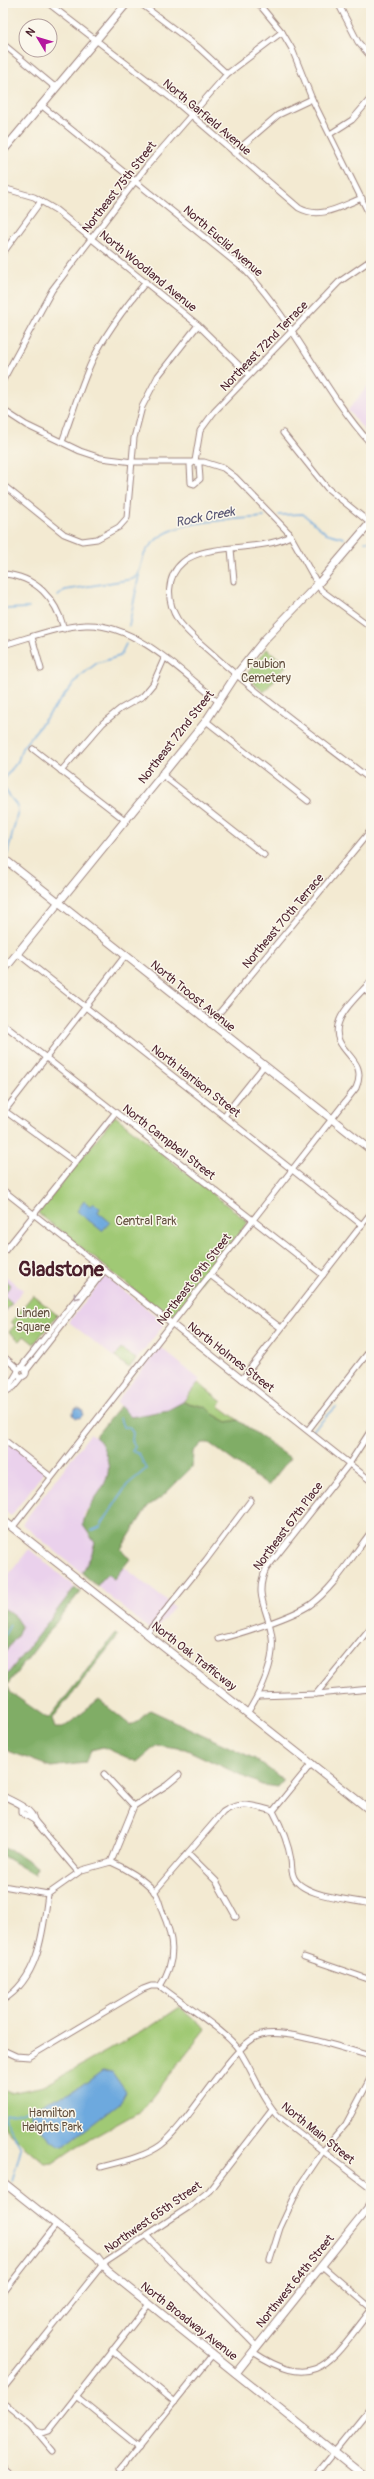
<svg xmlns="http://www.w3.org/2000/svg" width="374" height="2479" font-family="Pangolin,sans-serif">
	<rect width="100%" height="100%" fill="#fbf7ec"/>
	<filter id="ink" filterUnits="userSpaceOnUse"><feTurbulence type="fractalNoise" baseFrequency=".025" numOctaves="2"/><feDisplacementMap in="SourceGraphic" scale="8" xChannelSelector="R" yChannelSelector="G"/><feConvolveMatrix kernelMatrix="1 2 1 2 8 2 1 2 1" color-interpolation-filters="sRGB"/></filter>
	<filter id="wash" filterUnits="userSpaceOnUse"><feTurbulence type="fractalNoise" baseFrequency=".012" numOctaves="4" result="noise"/><feDisplacementMap in="SourceGraphic" scale="16" xChannelSelector="R" yChannelSelector="G"/><feGaussianBlur stdDeviation="0.9" result="paint"/><feColorMatrix in="noise" values="0 0 0 0 0 0 0 0 0 0 0 0 0 0 0 0 0 1.4 0 .05"/><feComposite in="paint" operator="in"/></filter>
	<g filter="url(#wash)">
		<rect width="100%" height="100%" fill="#f3ead2"/>
		<g fill="#ead1ec">
			<path d="M371,382V439L348,410Z"/>
			<path d="M3,1274L23,1290L3,1316Z"/>
			<path d="M105,1276L165,1323L129,1369L69,1322Z"/>
			<path d="M160,1347L200,1380L181,1404L168,1410L131,1417L116,1402Z"/>
			<path d="M3,1364L11,1371L3,1381Z"/>
			<path d="M3,1434L46,1469L11,1516L3,1510Z"/>
			<path d="M90,1434L102,1442L109,1463L108,1479L84,1514L83,1525L95,1543L91,1556L82,1573L22,1524Z"/>
			<path d="M29,1549L75,1587L3,1680V1655L17,1636L15,1617L3,1608V1582Z"/>
			<path d="M124,1567L174,1607L154,1633L97,1586L107,1573L114,1579Z"/>
		</g>
		<g fill="#a0c975" stroke="#757450">
			<path d="M267,649L287,665L264,692L245,676Z"/>
			<path d="M115,1116L248,1222L171,1319L38,1213Z"/>
			<path d="M3,1279L11,1285L3,1294Z"/>
			<path d="M3,1295L12,1303L3,1314Z"/>
			<path d="M33,1295L57,1315L34,1344L24,1336L20,1341L9,1332L15,1325L11,1322Z"/>
			<path d="M121,1349L136,1359L129,1368L115,1357Z"/>
			<path d="M198,1383L222,1402L219,1406L238,1420L227,1422L213,1414L206,1407L183,1402Z"/>
			<path d="M180,2007L206,2029L142,2110L76,2147L53,2163L45,2164L3,2127V2090L10,2093L44,2086L150,2027Z"/>
		</g>
		<g fill="#80ad66" stroke="#656648">
			<path d="M183,1402L206,1407L213,1414L227,1422L238,1420L290,1458L268,1486L209,1443H202L193,1452L192,1467L162,1497L148,1506L121,1549L130,1559L114,1579L107,1574L97,1586L82,1573L91,1556L95,1543L83,1525C87,1497 117,1486 106,1455C103,1447 102,1442 95,1437L120,1406L131,1417L168,1410Z"/>
			<path d="M75,1587L80,1592L7,1685L11,1693L47,1718L50,1717L115,1634L118,1636L52,1719L55,1728H63L99,1700L130,1725L137,1722L150,1710L255,1759L284,1780L278,1787L262,1785L185,1749L157,1745L137,1762L103,1747L91,1750L85,1763L51,1767L3,1749V1680Z"/>
			<path d="M3,1608L15,1617L21,1626L17,1636L3,1655Z"/>
			<path d="M3,1848L15,1852L37,1867L35,1875L3,1856Z"/>
		</g>
		<g fill="#6da9de" stroke="#5c6484">
			<path d="M84,1201L90,1206L93,1203L100,1208L98,1212L110,1222L102,1231L77,1211Z"/>
			<circle cx="78" cy="1413" r="5"/>
			<path d="M102,2071L112,2072L126,2092L120,2103L64,2146C52,2146 30,2120 31,2109L79,2088Z"/>
		</g>
		<g fill="none" stroke-linecap="round" stroke-linejoin="round">
			<g stroke="#6da9de" stroke-width="1.5">
				<path d="M279,515L303,514L326,533L344,538"/>
				<path d="M365,541L371,542"/>
				<path d="M58,596L65,590L133,579C142,572 140,565 144,555C145,551 152,544 155,541C177,519 235,520 264,517"/>
				<path d="M3,609L29,608"/>
				<path d="M129,626L139,575"/>
				<path d="M3,780L18,761L22,748L79,677L97,663L120,656L126,644"/>
				<path d="M3,787L17,806L18,811L7,855"/>
				<path d="M3,870L4,867"/>
				<path d="M313,1430L336,1407"/>
				<path d="M91,1531L100,1527L127,1485L146,1469L139,1454L132,1451L135,1447L132,1440L133,1433L129,1427H123L120,1418"/>
				<path d="M3,1638L10,1625"/>
				<path d="M12,2182L21,2148L5,2120L6,2114L20,2113L31,2109"/>
				<path d="M3,2195L5,2192"/>
			</g>
		</g>
	</g>
	<g filter="url(#ink)">
		<g fill="none" stroke-linecap="round" stroke-linejoin="round">
			<g stroke="#9e847e" stroke-width="7">
				<g id="street">
					<path d="M48,3L176,102L299,208C321,220 341,206 362,198"/>
					<path d="M140,3L199,48L227,74"/>
					<path d="M258,3L282,32L292,49L312,99L371,218"/>
					<path d="M338,3L358,42L371,57"/>
					<path d="M3,44L56,88"/>
					<path d="M41,105L246,271C295,323 323,391 371,444"/>
					<path d="M330,134L352,120L371,98"/>
					<path d="M234,153L278,115L312,99"/>
					<path d="M3,188L34,197L56,210L198,325L248,374"/>
					<path d="M3,253L41,201"/>
					<path d="M3,380L52,290L146,167L227,74L282,32"/>
					<path d="M3,410L26,425L80,451L101,458L133,462H204L223,468L235,477L289,533L321,590L371,627"/>
					<path d="M283,433L327,488L370,523"/>
					<path d="M62,442C72,415 80,387 92,361C106,332 126,306 146,282"/>
					<path d="M195,461L200,431L214,412L339,282L371,260"/>
					<path d="M195,461L199,465L200,479L194,484L191,483L190,465Z"/>
					<path d="M3,485L64,534L82,541L97,539L119,527L127,518L134,438L142,407L158,376L198,325"/>
					<path d="M289,533L288,537C258,552 205,543 183,562C166,576 166,601 178,620C188,634 204,646 217,658C266,702 320,740 371,780"/>
					<path d="M231,549L234,581"/>
					<path d="M3,574C36,576 56,599 64,629"/>
					<path d="M32,637L41,669"/>
					<path d="M3,645C29,638 59,626 86,625C135,623 183,673 219,702"/>
					<path d="M206,721L308,801"/>
					<path d="M33,749L125,820"/>
					<path d="M61,771L103,723L120,709L143,696L153,684L164,659"/>
					<path d="M161,774L264,855"/>
					<path d="M17,953L362,1225"/>
					<path d="M364,989L371,995"/>
					<path d="M3,1024L323,1275"/>
					<path d="M210,1024L371,830"/>
					<path d="M5,1111L75,1162"/>
					<path d="M3,1113L125,956"/>
					<path d="M224,1116L263,1067"/>
					<path d="M3,1190L371,1481"/>
					<path d="M3,1253L115,1113"/>
					<path d="M210,1275L281,1328"/>
					<path d="M3,1356L18,1369"/>
					<path d="M21,1367L101,1268"/>
					<circle cx="22" cy="1372" r="4.5"/>
					<path d="M26,1371L104,1271"/>
					<path d="M242,1379L371,1213"/>
					<path d="M7,1391L14,1387L23,1376"/>
					<path d="M3,1396L17,1373"/>
					<path d="M308,1430L371,1349"/>
					<path d="M3,1439L51,1477"/>
					<path d="M12,1528L356,1088C370,1057 331,1053 338,1025C342,1009 360,994 371,981"/>
					<path d="M147,1633L206,1560L251,1500"/>
					<path d="M218,1639C240,1634 292,1617 310,1605C335,1587 352,1556 371,1532"/>
					<path d="M316,1694L371,1627"/>
					<path d="M258,1696L316,1694L371,1689"/>
					<path d="M248,1712C261,1691 275,1662 272,1637C269,1610 253,1597 266,1569L349,1464L371,1430"/>
					<path d="M104,1774L134,1806"/>
					<path d="M3,1796C13,1801 33,1809 34,1820L78,1872"/>
					<path d="M22,1808V1813L34,1820"/>
					<path d="M273,1811C281,1826 288,1842 291,1860C292,1865 291,1870 293,1875C299,1897 352,1899 371,1904"/>
					<path d="M273,1811L312,1763"/>
					<path d="M188,1853L216,1881L236,1917"/>
					<path d="M111,1862C125,1868 144,1879 154,1891C158,1896 160,1905 162,1911C174,1938 177,1961 160,1986"/>
					<path d="M3,1886L48,1894L82,1870L111,1862L134,1806L167,1785L179,1775"/>
					<path d="M154,1892L223,1812C241,1800 254,1806 273,1811"/>
					<path d="M304,1957L371,1980"/>
					<path d="M160,1986C180,2002 226,2031 239,2050C253,2071 262,2099 280,2118L371,2188"/>
					<path d="M3,2000C39,1978 43,1932 48,1894"/>
					<path d="M3,2050L16,2056L29,2057L143,1989L151,1986H160"/>
					<path d="M101,2167C120,2162 145,2157 161,2145C189,2124 233,2042 261,2035C287,2028 344,2049 371,2056"/>
					<path d="M146,2235C182,2274 221,2309 257,2347"/>
					<path d="M270,2260L280,2228L300,2185L323,2151L346,2124L371,2077"/>
					<path d="M322,2266L371,2308"/>
					<path d="M3,2293L56,2225"/>
					<path d="M112,2350L175,2402"/>
					<path d="M253,2352C318,2395 332,2359 371,2310"/>
					<path d="M3,2389L103,2264L189,2207L209,2191L272,2109"/>
					<path d="M76,2396L139,2447"/>
					<path d="M3,2402L31,2425L53,2451"/>
					<path d="M36,2431L43,2433L49,2431L149,2304"/>
					<path d="M120,2470L213,2354"/>
					<path d="M315,2476L371,2407"/>
				</g>
			</g>
			<g stroke="#9e847e" stroke-width="9">
				<g id="secondary">
					<path d="M3,151L127,3"/>
					<path d="M3,858L371,1150"/>
					<path d="M3,971L206,721L236,675L265,639L318,584L371,522"/>
					<path d="M3,1520L371,1811"/>
					<path d="M3,2182L97,2257L107,2270L364,2476"/>
					<path d="M236,2373L371,2204"/>
				</g>
			</g>
			<g stroke="#9e847e" stroke-width="11">
				<path id="highway" d="M3,2470L10,2476"/>
			</g>
			<use href="#street" stroke="#fff" stroke-width="5"/>
			<use href="#secondary" stroke="#fff" stroke-width="7"/>
			<use href="#highway" stroke="#fff" stroke-width="9"/>
		</g>
		<defs><path id="oneway-chevron" d="M-2-3.5L2.5 0L-2 3.5" fill="none" stroke-width="1.6" stroke-linecap="round" stroke-linejoin="round"/></defs>
		<use stroke="#ae9aa0" href="#oneway-chevron" transform="translate(76 1297) rotate(128)"/>
	</g>
	<g text-anchor="middle" stroke-width="3" stroke-linejoin="round" paint-order="stroke">
		<g font-size="12" fill="#4a1f2b" stroke="#fbf7ec">
			<text transform="translate(207 117) rotate(40)" y="4">North Garfield Avenue</text>
			<text transform="translate(119 187) rotate(-52)" y="4">Northeast 75th Street</text>
			<text transform="translate(223 241) rotate(41)" y="4">North Euclid Avenue</text>
			<text transform="translate(148 271) rotate(39)" y="4">North Woodland Avenue</text>
			<text transform="translate(264 346) rotate(-46)" y="4">Northeast 72nd Terrace</text>
			<text transform="translate(176 737) rotate(-52)" y="4">Northeast 72nd Street</text>
			<text transform="translate(283 921) rotate(-50)" y="4">Northeast 70th Terrace</text>
			<text transform="translate(193 996) rotate(39)" y="4">North Troost Avenue</text>
			<text transform="translate(196 1081) rotate(38)" y="4">North Harrison Street</text>
			<text transform="translate(169 1142) rotate(38)" y="4">North Campbell Street</text>
			<text transform="translate(194 1279) rotate(-52)" y="4">Northeast 69th Street</text>
			<text transform="translate(231 1357) rotate(38)" y="4">North Holmes Street</text>
			<text transform="translate(288 1526) rotate(-53)" y="4">Northeast 67th Place</text>
			<text transform="translate(194 1656) rotate(38)" y="4">North Oak Trafficway</text>
			<text transform="translate(318 2133) rotate(39)" y="4">North Main Street</text>
			<text transform="translate(153 2217) rotate(-35)" y="4">Northwest 65th Street</text>
			<text transform="translate(295 2281) rotate(-51)" y="4">Northwest 64th Street</text>
			<text transform="translate(189 2321) rotate(38)" y="4">North Broadway Avenue</text>
		</g>
		<g font-size="12" fill="#645241" stroke="#fbf7ec">
			<text x="266" y="668">Faubion<tspan x="266" dy="14">Cemetery</tspan></text>
			<text x="146" y="1225">Central Park</text>
			<text x="33" y="1317">Linden<tspan x="33" dy="14">Square</tspan></text>
			<text x="52" y="2117">Hamilton<tspan x="52" dy="14">Heights Park</tspan></text>
		</g>
		<g font-size="13" font-style="italic" fill="#585673" stroke="#fbf7ec">
			<text transform="translate(205 516) rotate(-11)" y="5">Rock Creek</text>
		</g>
		<g font-size="20" font-weight="bold" fill="#4a1f2b" stroke="#fbf7ec">
			<text x="61" y="1276">Gladstone</text>
		</g>
	</g>
	<rect width="374" height="2479" fill="none" stroke="#fbf7ec" stroke-width="16"/>
	<g transform="translate(38 38) rotate(308)"><circle r="19" fill="#fbf7ec" stroke="#b4a19f"/>
	<path d="M0-3L7 15L0 10L-7 15Z" fill="#b5179e"/>
	<text y="-6" font-size="11" font-weight="bold" text-anchor="middle" fill="#4a1f2b">N</text>
	</g>
</svg>
